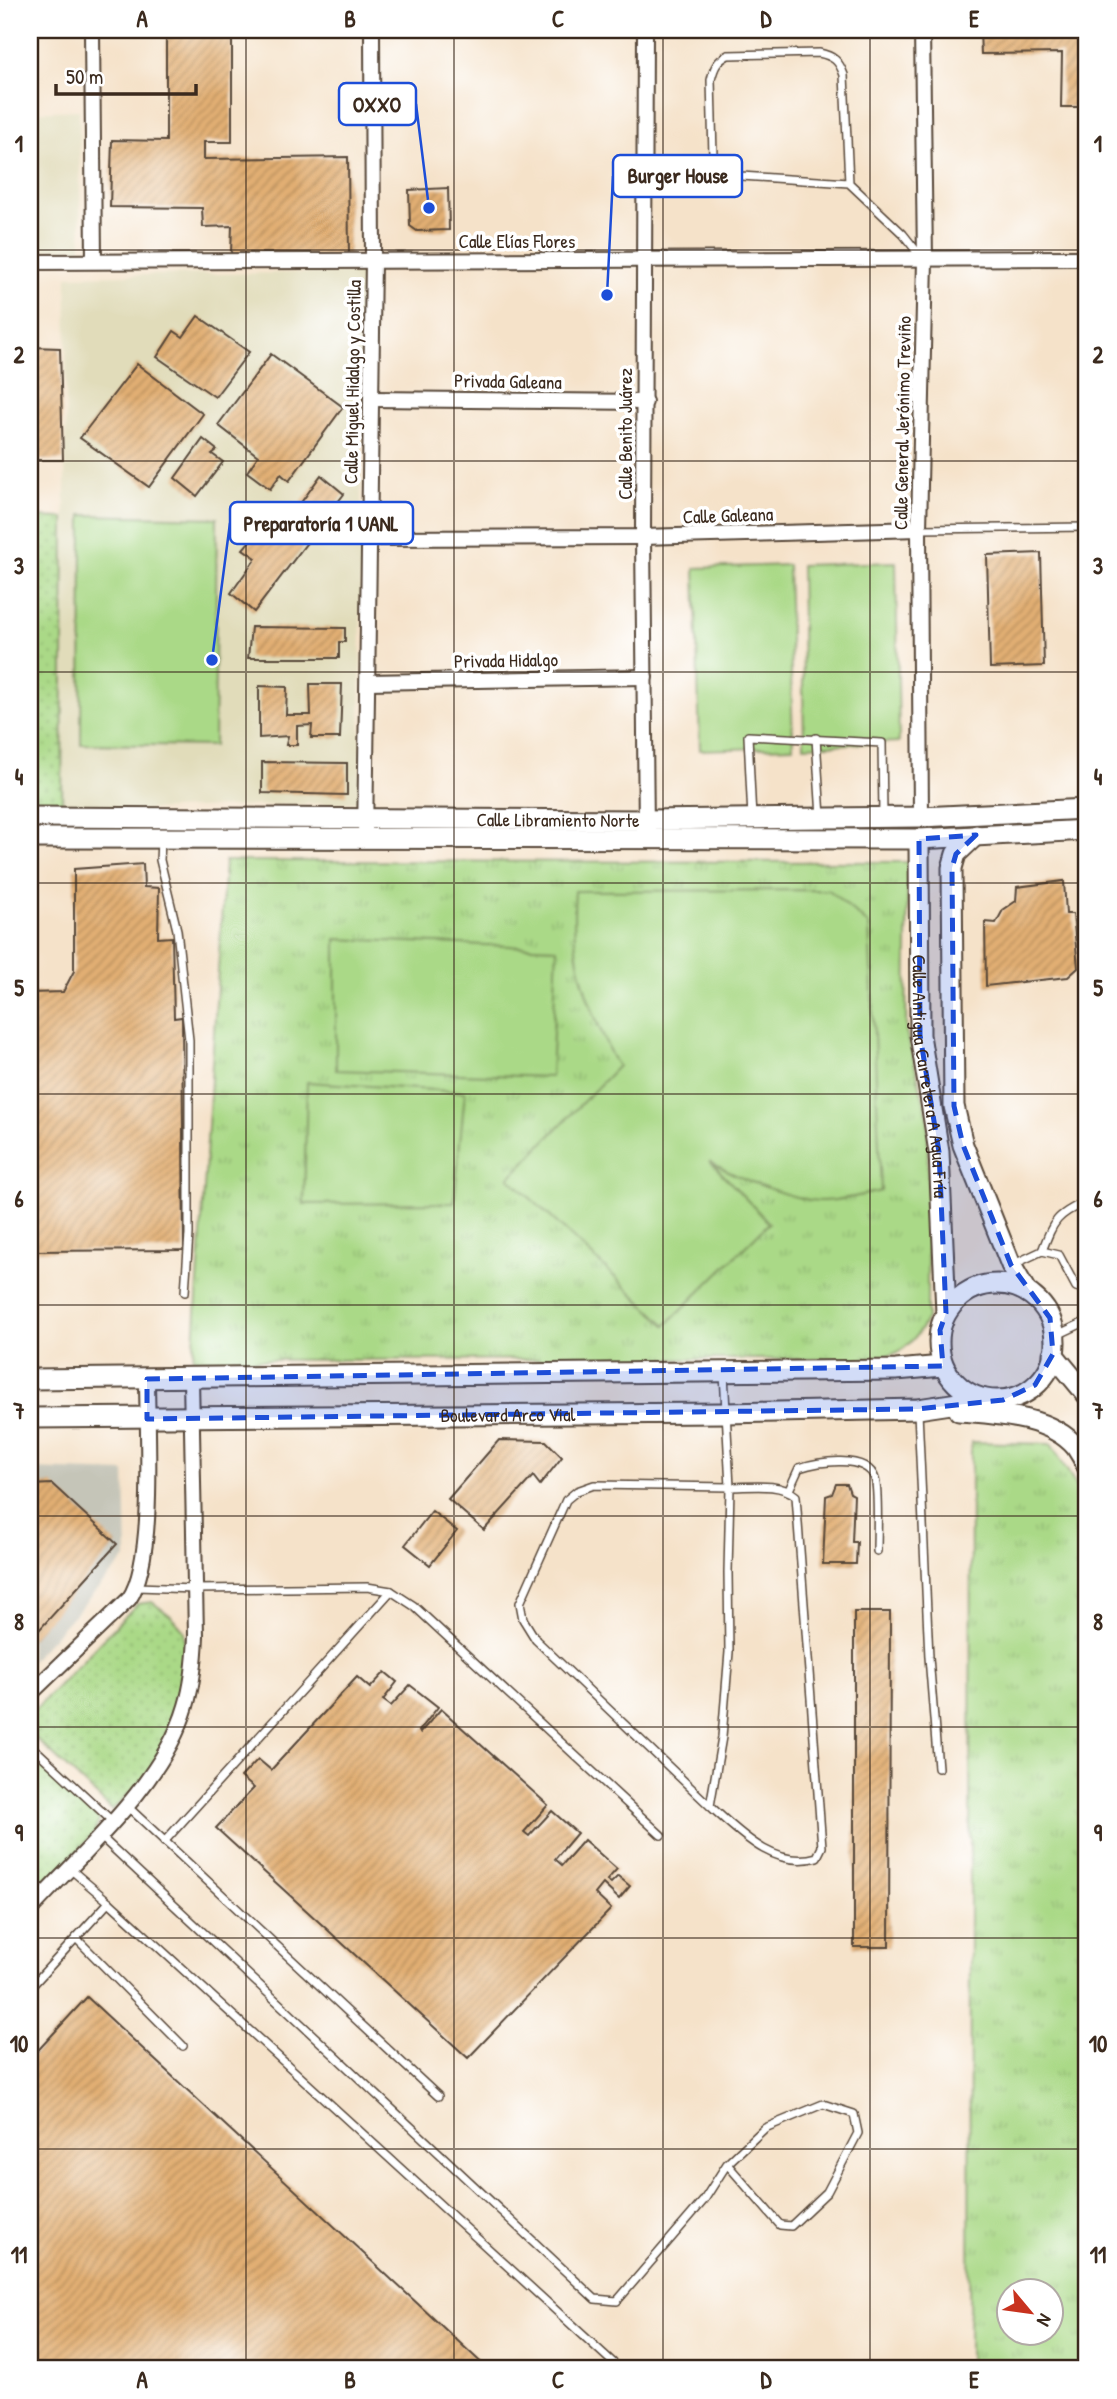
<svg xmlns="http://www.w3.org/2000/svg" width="1117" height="2399" font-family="'Patrick Hand',sans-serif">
	<defs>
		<pattern id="grass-tufts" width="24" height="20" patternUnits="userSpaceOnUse" patternTransform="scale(1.75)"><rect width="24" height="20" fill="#aad987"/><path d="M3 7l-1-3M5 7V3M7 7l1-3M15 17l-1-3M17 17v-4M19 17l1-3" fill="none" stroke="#93ba74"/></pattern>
		<pattern id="park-dots" width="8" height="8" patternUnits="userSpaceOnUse" patternTransform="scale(1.75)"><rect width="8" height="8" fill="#aad987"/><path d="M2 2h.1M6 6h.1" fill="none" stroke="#93ba74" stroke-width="1.8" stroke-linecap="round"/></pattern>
		<pattern id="building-hatch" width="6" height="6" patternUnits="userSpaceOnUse" patternTransform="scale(1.75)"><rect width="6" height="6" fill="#e2af73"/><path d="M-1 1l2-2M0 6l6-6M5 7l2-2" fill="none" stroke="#b88f5e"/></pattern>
	</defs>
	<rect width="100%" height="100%" fill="#fff"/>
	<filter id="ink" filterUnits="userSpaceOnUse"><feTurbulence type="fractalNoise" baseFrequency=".0143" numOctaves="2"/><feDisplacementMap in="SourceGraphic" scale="14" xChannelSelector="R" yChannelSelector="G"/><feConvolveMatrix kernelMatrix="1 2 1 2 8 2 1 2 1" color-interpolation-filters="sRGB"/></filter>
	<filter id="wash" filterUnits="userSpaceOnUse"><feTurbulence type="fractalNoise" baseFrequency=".00686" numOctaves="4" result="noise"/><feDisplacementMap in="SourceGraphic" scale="28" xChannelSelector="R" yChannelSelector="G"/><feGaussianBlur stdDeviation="1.57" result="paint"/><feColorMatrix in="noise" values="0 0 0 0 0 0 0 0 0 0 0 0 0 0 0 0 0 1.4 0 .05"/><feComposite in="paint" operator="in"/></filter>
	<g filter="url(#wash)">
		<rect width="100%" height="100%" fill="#f5e2c9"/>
		<g fill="#e1dcba">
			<path d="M79,110L81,248L30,250V112Z"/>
			<path d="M362,272L360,802L62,813L67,276Z"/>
		</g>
		<path fill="#c5c5b8" d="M30,1469L125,1472L127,1557L30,1662Z"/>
		<g fill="url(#grass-tufts)" stroke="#728252" stroke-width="2" fill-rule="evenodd">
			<path d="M225,861L908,862L906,1031L928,1117L927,1319C911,1347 899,1357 867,1359L193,1360Z"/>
			<path d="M971,1442L1051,1444L1087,1503V2369H969ZM1009,2290H1050V2332H1009Z"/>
		</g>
		<g fill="url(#park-dots)" stroke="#728252" stroke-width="2">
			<path d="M30,517L64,518L62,813L30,812Z"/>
			<path d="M152,1602L171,1616L184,1631C188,1675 177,1729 152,1767C142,1783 125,1797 112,1810L30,1733V1715L137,1604Z"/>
			<path d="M30,1757L45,1768L100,1818L95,1832L30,1903Z"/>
		</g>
		<g fill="#aad987" stroke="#728252" stroke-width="2">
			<path d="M82,515L217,518L214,746L81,744Z"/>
			<path d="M896,562L899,742L804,746L801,565Z"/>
			<path d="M788,565L793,747L700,750L695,568Z"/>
			<path d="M829,890L869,925L881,1191C862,1195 841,1201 822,1201C795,1201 732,1176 710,1161L769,1223L666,1325L509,1178L618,1066C610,1056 606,1042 601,1031C579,981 571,945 575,891Z"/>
			<path d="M336,939L557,948L551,1077L336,1070Z"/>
			<path d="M307,1082L465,1092L454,1203L304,1204Z"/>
		</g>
		<g id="blocks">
			<g fill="url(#building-hatch)">
				<path d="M166,30H232V142H204V159L348,157L349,256L231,253L232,226L203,227L202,208L110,207L112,140L166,141Z"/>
				<path d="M980,30H1087V107H1061L1062,53L981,54Z"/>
				<path d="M448,188L449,230L417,231L410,226L409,190Z"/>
				<path d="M198,316L249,352L215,397L157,357L174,331L183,337Z"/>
				<path d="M30,347L60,348L63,460H30Z"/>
				<path d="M271,354L343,407L289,481L281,474L270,489L247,472L258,456L218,425Z"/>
				<path d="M137,364L203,414L149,487L80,438Z"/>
				<path d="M203,439L217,450L212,454L223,462L197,496L175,478Z"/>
				<path d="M321,475L344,494L254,612L231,593L256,558L243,549L265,523L279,533Z"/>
				<path d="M1041,553L1044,666L990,668L987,555Z"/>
				<path d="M251,627L345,628V642H339V658H248Z"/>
				<path d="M310,684H342L340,738H311L312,725L297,726V745H286L288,736L259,738V686L287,687L286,715H311Z"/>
				<path d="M262,762L347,763V795L262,793Z"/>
				<path d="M143,864L144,887L159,888L158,938L172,937L174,1018L182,1017L184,1250L30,1251V993L63,992L74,971V869Z"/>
				<path d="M1064,881L1066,914H1073L1078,968L1068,977L986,986L985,922L996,923L1003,910L1016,901L1017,887Z"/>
				<path d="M499,1440L546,1441L562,1457L540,1485L533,1476L484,1530L448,1499Z"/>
				<path d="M52,1484L117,1544L30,1640V1485Z"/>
				<path d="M836,1484H847L850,1493L854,1495L852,1542H857L856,1564H823L826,1496L832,1494Z"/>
				<path d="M432,1511L457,1531L430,1565L405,1545Z"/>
				<path d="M854,1612H890L889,1947H854Z"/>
				<path d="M385,1672L397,1682L383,1700L391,1706L410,1685L438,1707L419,1731L420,1733L441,1709L548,1805L524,1832L529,1836L552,1811L577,1833L555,1859L562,1865L584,1840L617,1869L607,1880L611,1883L618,1876L630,1886L619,1899L603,1884L595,1894L611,1909L468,2058L216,1828L254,1788L241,1777L258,1759L271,1770L357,1677L370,1688Z"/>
				<path d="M87,1997L488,2369H30V2059Z"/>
			</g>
		</g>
	</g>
	<g filter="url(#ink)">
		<use href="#blocks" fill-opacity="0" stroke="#574638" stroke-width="2"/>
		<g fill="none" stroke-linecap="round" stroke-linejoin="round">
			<g stroke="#574638" stroke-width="10">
				<g id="service">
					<path d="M849,183L741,176C726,173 719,170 713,156L711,80C714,67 717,61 728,55L819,53C834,56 839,61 844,75L849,183L903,234L922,258"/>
					<path d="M919,529L1087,527"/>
					<path d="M816,738L821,817"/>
					<path d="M752,818L748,736L882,743L883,815"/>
					<path d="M161,841L160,860L177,930L189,1040V1234L185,1292"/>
					<path d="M1042,1251C1054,1220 1056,1215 1087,1201"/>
					<path d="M1012,1265L1042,1251L1059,1255L1076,1287L1087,1290"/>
					<path d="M1055,1336L1087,1321"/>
					<path d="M918,1412L929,1657L938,1768"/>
					<path d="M789,1490L799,1468C817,1462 867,1453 875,1479C879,1491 877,1536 877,1551"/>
					<path d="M137,1587L194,1589L367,1587L391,1591L414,1606L661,1835"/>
					<path d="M30,1747L38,1752L112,1821"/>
					<path d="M127,1806L438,2096"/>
					<path d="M710,1806L722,1737L729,1652L728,1572L730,1487L594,1485L577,1491L566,1500L520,1603L523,1619L536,1640L710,1806C739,1832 775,1870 817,1857L822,1847L796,1496C779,1482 751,1487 730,1487L724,1373"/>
					<path d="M99,1835L595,2299L617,2301L704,2200L727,2164L765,2128L823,2104L854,2114L858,2133L827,2192L791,2226L780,2225L727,2164"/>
					<path d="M164,1842L391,1591"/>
					<path d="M69,1868L109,1902L620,2369"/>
					<path d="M76,1938L183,2046"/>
					<path d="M30,1988L109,1902"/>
				</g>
			</g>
			<g stroke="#574638" stroke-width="18">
				<g id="minor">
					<path d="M92,30L94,261"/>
					<path d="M645,30L643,537L646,830"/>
					<path d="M30,262L1087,258"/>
					<path d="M371,399L645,402"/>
					<path d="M370,538L643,537L919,529"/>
					<path d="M368,682L645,677"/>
					<path d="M921,817L919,529L925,260L922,30"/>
					<path d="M365,839L373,260L372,30"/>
					<path d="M30,1694L129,1599C156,1561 147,1430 147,1379"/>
					<path d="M30,1910C83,1852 164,1782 186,1706C193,1683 195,1660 196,1636L191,1378"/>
				</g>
			</g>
			<g stroke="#574638" stroke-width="23">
				<g id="tertiary">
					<path id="s1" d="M30,817L645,820L921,817L1087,809"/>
					<path d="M976,835L956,854L952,868L954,1106L963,1145L1011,1265L1026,1291"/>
					<path d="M30,838L919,839L1087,830"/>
					<path id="s2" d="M919,839L920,1035L939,1152L946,1313"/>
					<circle cx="997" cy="1342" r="58"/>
					<path d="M1053,1354L1087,1395"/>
					<path d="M30,1379L896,1370L943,1366"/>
					<path d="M959,1411C996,1414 1050,1416 1076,1447C1080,1453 1084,1460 1087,1466"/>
					<path id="s3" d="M30,1418L726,1413L918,1409L984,1399"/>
				</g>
			</g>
			<use href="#service" stroke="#fff" stroke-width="7"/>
			<use href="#minor" stroke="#fff" stroke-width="14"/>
			<use href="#tertiary" stroke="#fff" stroke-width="19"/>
		</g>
	</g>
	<path fill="#1d4ed8" fill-opacity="0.2" stroke="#1d4ed8" stroke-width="5" stroke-dasharray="14 9" stroke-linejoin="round" d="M976,835L956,854L952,868L954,1106L963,1145L1011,1265L1050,1318L1053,1354L1035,1385L1003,1400L918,1409L147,1419V1379L943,1366L940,1330L946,1313L939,1152L920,1035L919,839Z"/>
	<path fill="none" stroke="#3b2a1e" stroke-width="2" stroke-opacity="0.55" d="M246,30V2369M454,30V2369M663,30V2369M870,30V2369M30,250H1087M30,461H1087M30,672H1087M30,883H1087M30,1094H1087M30,1305H1087M30,1516H1087M30,1727H1087M30,1938H1087M30,2149H1087"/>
	<g text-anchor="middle" stroke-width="7" stroke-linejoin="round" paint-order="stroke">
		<g font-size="19" fill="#3b2a1e" stroke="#fff">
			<text x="517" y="248">Calle Elías Flores</text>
			<text transform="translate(508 381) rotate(1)" y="7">Privada Galeana</text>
			<text transform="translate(352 382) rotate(-89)" y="7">Calle Miguel Hidalgo y Costilla</text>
			<text transform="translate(902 423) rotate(-89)" y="7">Calle General Jerónimo Treviño</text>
			<text transform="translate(625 434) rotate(-90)" y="7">Calle Benito Juárez</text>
			<text transform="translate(728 515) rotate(-2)" y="7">Calle Galeana</text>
			<text transform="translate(506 660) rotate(-1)" y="7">Privada Hidalgo</text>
			<text dy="7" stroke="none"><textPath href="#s1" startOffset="528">Calle Libramiento Norte</textPath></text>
			<text dy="7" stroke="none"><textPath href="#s2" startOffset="238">Calle Antigua Carretera A Agua Fría</textPath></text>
			<text dy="7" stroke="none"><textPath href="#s3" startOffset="478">Boulevard Arco Vial</textPath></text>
		</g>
	</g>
	<path fill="none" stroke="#1d4ed8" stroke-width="2.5" d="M429 208L416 104M607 295L613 176M212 660L230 523"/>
	<g fill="#1d4ed8" stroke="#fff" stroke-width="2.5">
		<circle cx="429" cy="208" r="7"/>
		<circle cx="607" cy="295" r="7"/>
		<circle cx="212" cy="660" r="7"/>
	</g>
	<g fill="#fff" stroke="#1d4ed8" stroke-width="2.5">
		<rect x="339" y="83" width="77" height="42" rx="7"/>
		<rect x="613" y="155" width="129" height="42" rx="7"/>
		<rect x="230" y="502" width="183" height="42" rx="7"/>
	</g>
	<g font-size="21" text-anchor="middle" font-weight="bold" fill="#3b2a1e">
		<text x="377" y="112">OXXO</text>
		<text x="678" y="183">Burger House</text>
		<text x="321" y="531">Preparatoría 1 UANL</text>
	</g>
	<rect width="1117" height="2399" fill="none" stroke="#fff" stroke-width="77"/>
	<g transform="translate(1030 2312) rotate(119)"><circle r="33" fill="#ffffff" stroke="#b1aaa5" stroke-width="2"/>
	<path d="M0-5L12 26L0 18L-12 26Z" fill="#c8321e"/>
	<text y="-10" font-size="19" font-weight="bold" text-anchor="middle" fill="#3b2a1e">N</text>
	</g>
	<path d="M56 84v10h140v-10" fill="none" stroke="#3b2a1e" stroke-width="3.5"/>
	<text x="66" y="84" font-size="21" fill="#3b2a1e" stroke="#ffffff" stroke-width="5" paint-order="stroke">50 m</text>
	<rect x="38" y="38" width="1040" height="2322" fill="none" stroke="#3b2a1e" stroke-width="2.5"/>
	<g font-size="23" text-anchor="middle" font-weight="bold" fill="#3b2a1e">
		<text x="142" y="27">A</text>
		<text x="350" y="27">B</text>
		<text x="558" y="27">C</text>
		<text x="766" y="27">D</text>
		<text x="974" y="27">E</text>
		<text x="19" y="152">1</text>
		<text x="1098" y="152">1</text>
		<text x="19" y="363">2</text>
		<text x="1098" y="363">2</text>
		<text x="19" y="574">3</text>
		<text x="1098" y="574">3</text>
		<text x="19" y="785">4</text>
		<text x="1098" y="785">4</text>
		<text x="19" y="996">5</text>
		<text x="1098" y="996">5</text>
		<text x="19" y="1207">6</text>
		<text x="1098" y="1207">6</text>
		<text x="19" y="1419">7</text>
		<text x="1098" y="1419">7</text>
		<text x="19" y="1630">8</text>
		<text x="1098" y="1630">8</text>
		<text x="19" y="1841">9</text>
		<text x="1098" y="1841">9</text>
		<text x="19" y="2052">10</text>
		<text x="1098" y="2052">10</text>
		<text x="19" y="2263">11</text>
		<text x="1098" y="2263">11</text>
		<text x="142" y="2388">A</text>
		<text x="350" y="2388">B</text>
		<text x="558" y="2388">C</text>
		<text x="766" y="2388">D</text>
		<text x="974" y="2388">E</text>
	</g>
</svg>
